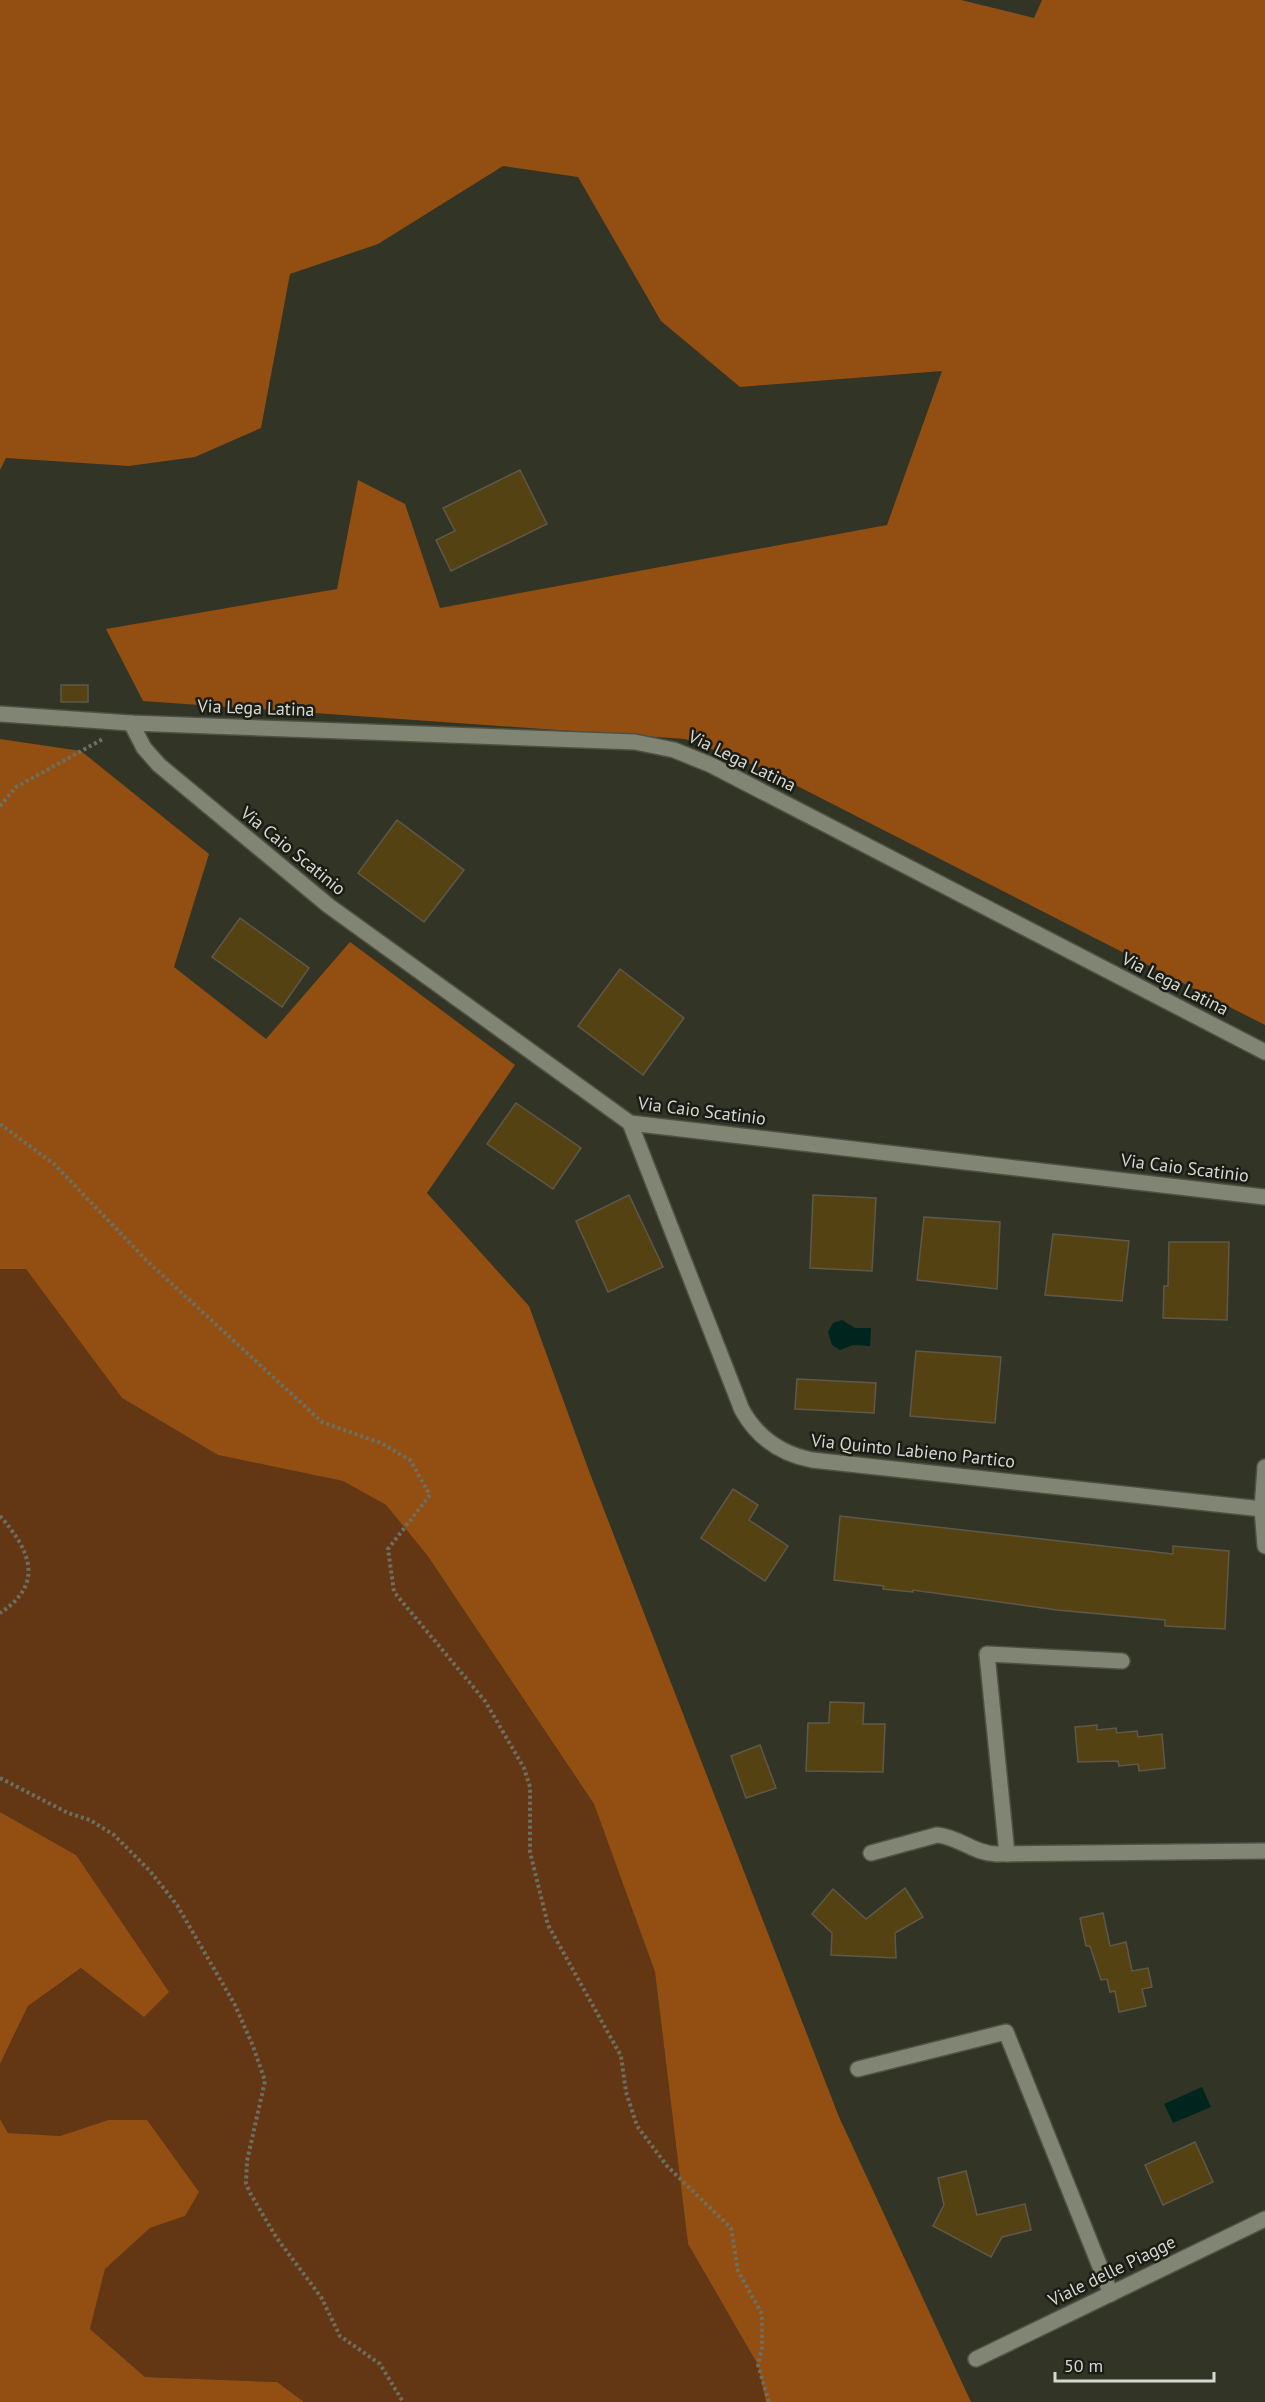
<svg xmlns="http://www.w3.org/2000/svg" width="1265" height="2402" font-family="'PT Sans',sans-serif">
	<rect width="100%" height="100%" fill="#323526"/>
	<path fill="#633614" d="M26,1268L122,1398L218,1455L343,1481L386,1505L427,1555L594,1804L655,1972L688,2244L758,2365L766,2402H304L277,2382L145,2377L90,2329L105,2269L150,2228L185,2216L108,2120L60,2136L8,2133L0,2119V2064L28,2006L81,1968L143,2016L76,1855L0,1812V1269Z"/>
	<g fill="#934e12">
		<path d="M0,0H961L1034,18L1042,0H1265V1025L764,769L685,739L143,701L106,629L337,589L358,480L405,504L440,608L887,525L942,371L740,387L661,321L578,177L503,166L378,244L290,274L261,428L195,457L129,466L6,458L0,470Z"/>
		<path d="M0,739L81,751L209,854L174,967L266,1039L350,942L515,1065L427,1193L529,1306L589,1471L839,2117L971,2402H766L758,2365L688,2244L655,1972L594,1804L427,1555L386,1505L343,1481L218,1455L122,1398L26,1269H0Z"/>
		<path d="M0,1812L76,1855L169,1992L144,2017L81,1968L28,2006L0,2064Z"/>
		<path d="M0,2119L8,2133L60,2136L108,2120H147L199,2192L185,2216L150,2228L105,2269L90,2329L145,2377L277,2382L304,2402H0Z"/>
	</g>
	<g fill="#00251f">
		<path d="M842,1320L855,1328H871L870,1346L853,1345L840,1350L832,1345L828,1332L833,1323Z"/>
		<path d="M1202,2087L1211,2107L1173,2123L1164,2104Z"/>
	</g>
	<g fill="#554212" stroke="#5f5849" stroke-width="1.5">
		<path d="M520,470L547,524L451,571L436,540L455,531L443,508Z"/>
		<rect x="61" y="685" width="27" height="17"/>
		<path d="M397,820L464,870L424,922L358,873Z"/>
		<path d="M240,918L309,968L282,1007L212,957Z"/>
		<path d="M620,969L684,1018L643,1075L578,1026Z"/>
		<path d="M516,1103L581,1148L553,1189L487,1144Z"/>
		<path d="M629,1195L663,1267L608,1292L576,1221Z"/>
		<path d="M813,1195L876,1198L872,1271L810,1268Z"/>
		<path d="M924,1217L1000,1222L997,1289L917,1280Z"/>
		<path d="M1053,1234L1129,1241L1122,1301L1045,1295Z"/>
		<path d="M1169,1242H1229L1227,1320L1163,1318L1164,1286H1168Z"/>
		<path d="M916,1351L1001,1357L995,1423L910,1416Z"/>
		<path d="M797,1379L876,1383L874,1413L795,1409Z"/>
		<path d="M733,1489L758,1505L749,1520L788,1546L765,1581L701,1538Z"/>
		<path d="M840,1516L1173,1554V1546L1229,1551L1225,1629L1165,1626V1620L1057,1610L913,1590V1592L883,1589L884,1586L834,1580Z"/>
		<path d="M830,1702L864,1703L863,1724H885L883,1772L806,1771L808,1723H829Z"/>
		<path d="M1097,1725V1730L1116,1728L1117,1733L1137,1731L1138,1737L1162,1734L1165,1768L1139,1771L1138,1764L1119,1766L1118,1761L1078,1762L1075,1727Z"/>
		<path d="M760,1745L776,1788L746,1798L731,1756Z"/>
		<path d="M905,1888L923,1917L895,1933L896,1958L831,1955L832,1933L812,1914L833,1889L866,1919Z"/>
		<path d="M1103,1913L1110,1946L1126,1942L1132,1971L1148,1968L1152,1987L1142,1989L1146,2006L1119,2012L1115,1991L1110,1992L1107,1979L1101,1980L1090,1946H1086L1080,1918Z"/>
		<path d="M1195,2142L1213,2182L1163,2205L1145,2165Z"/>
		<path d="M966,2171L977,2215L1025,2204L1031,2230L1002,2237L991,2257L933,2226L944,2205L938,2178Z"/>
	</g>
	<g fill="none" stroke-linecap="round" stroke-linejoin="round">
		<g stroke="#4f5144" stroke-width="18">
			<g id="minor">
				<path d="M0,714L131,723L635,742L674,750L711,765L1265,1052"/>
				<path d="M131,723L144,748L159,765L329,906L630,1123L1265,1197"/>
				<path d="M630,1123L742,1410C757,1437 781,1454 812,1460L1262,1509"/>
				<path d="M1265,1467L1262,1509L1265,1546"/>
				<path d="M871,1853L937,1835C959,1837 973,1853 996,1854L1265,1851"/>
				<path d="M1007,1854L987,1654L1122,1661"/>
				<path d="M858,2069L1006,2032L1111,2294"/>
				<path d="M976,2359L1265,2219"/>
			</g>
		</g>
		<g stroke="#6c6f61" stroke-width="4" stroke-dasharray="3 3" stroke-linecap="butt">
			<path d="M0,806L16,787L103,739"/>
			<path d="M0,1124L54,1164L148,1262L322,1422L381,1443L410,1460L430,1495L388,1549L394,1592L485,1701L524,1768L530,1787V1852L548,1925L621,2056L626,2092L637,2126L667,2166L731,2228L738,2271L762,2314V2348L758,2365L769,2402"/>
			<path d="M0,1516C29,1549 46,1583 0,1613"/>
			<path d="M0,1778L68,1813L90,1820L114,1835L149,1870L177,1905L235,2005L253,2046L265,2081L247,2161L246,2183L250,2193L276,2237L321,2297L340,2336L380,2364L403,2402"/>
		</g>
		<use href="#minor" stroke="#818573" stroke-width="15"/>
	</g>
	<g text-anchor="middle" stroke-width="5" stroke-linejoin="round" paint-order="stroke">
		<g font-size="18" fill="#d6d9cf" stroke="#1a1c15">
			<text transform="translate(256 708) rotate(2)" y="6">Via Lega Latina</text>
			<text transform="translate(742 761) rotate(26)" y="6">Via Lega Latina</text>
			<text transform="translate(293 851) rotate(39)" y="6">Via Caio Scatinio</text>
			<text transform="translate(1175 984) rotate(27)" y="6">Via Lega Latina</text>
			<text transform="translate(702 1111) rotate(7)" y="6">Via Caio Scatinio</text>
			<text transform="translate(1185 1168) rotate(7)" y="6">Via Caio Scatinio</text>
			<text transform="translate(913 1451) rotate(6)" y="6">Via Quinto Labieno Partico</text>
			<text transform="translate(1112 2271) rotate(-26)" y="6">Viale delle Piagge</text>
		</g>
	</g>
	<path d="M1055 2372v9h159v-9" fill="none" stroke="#d6d9cf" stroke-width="3"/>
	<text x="1064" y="2372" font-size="18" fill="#d6d9cf" stroke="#1a1c15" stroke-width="4.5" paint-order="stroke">50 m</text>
</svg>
